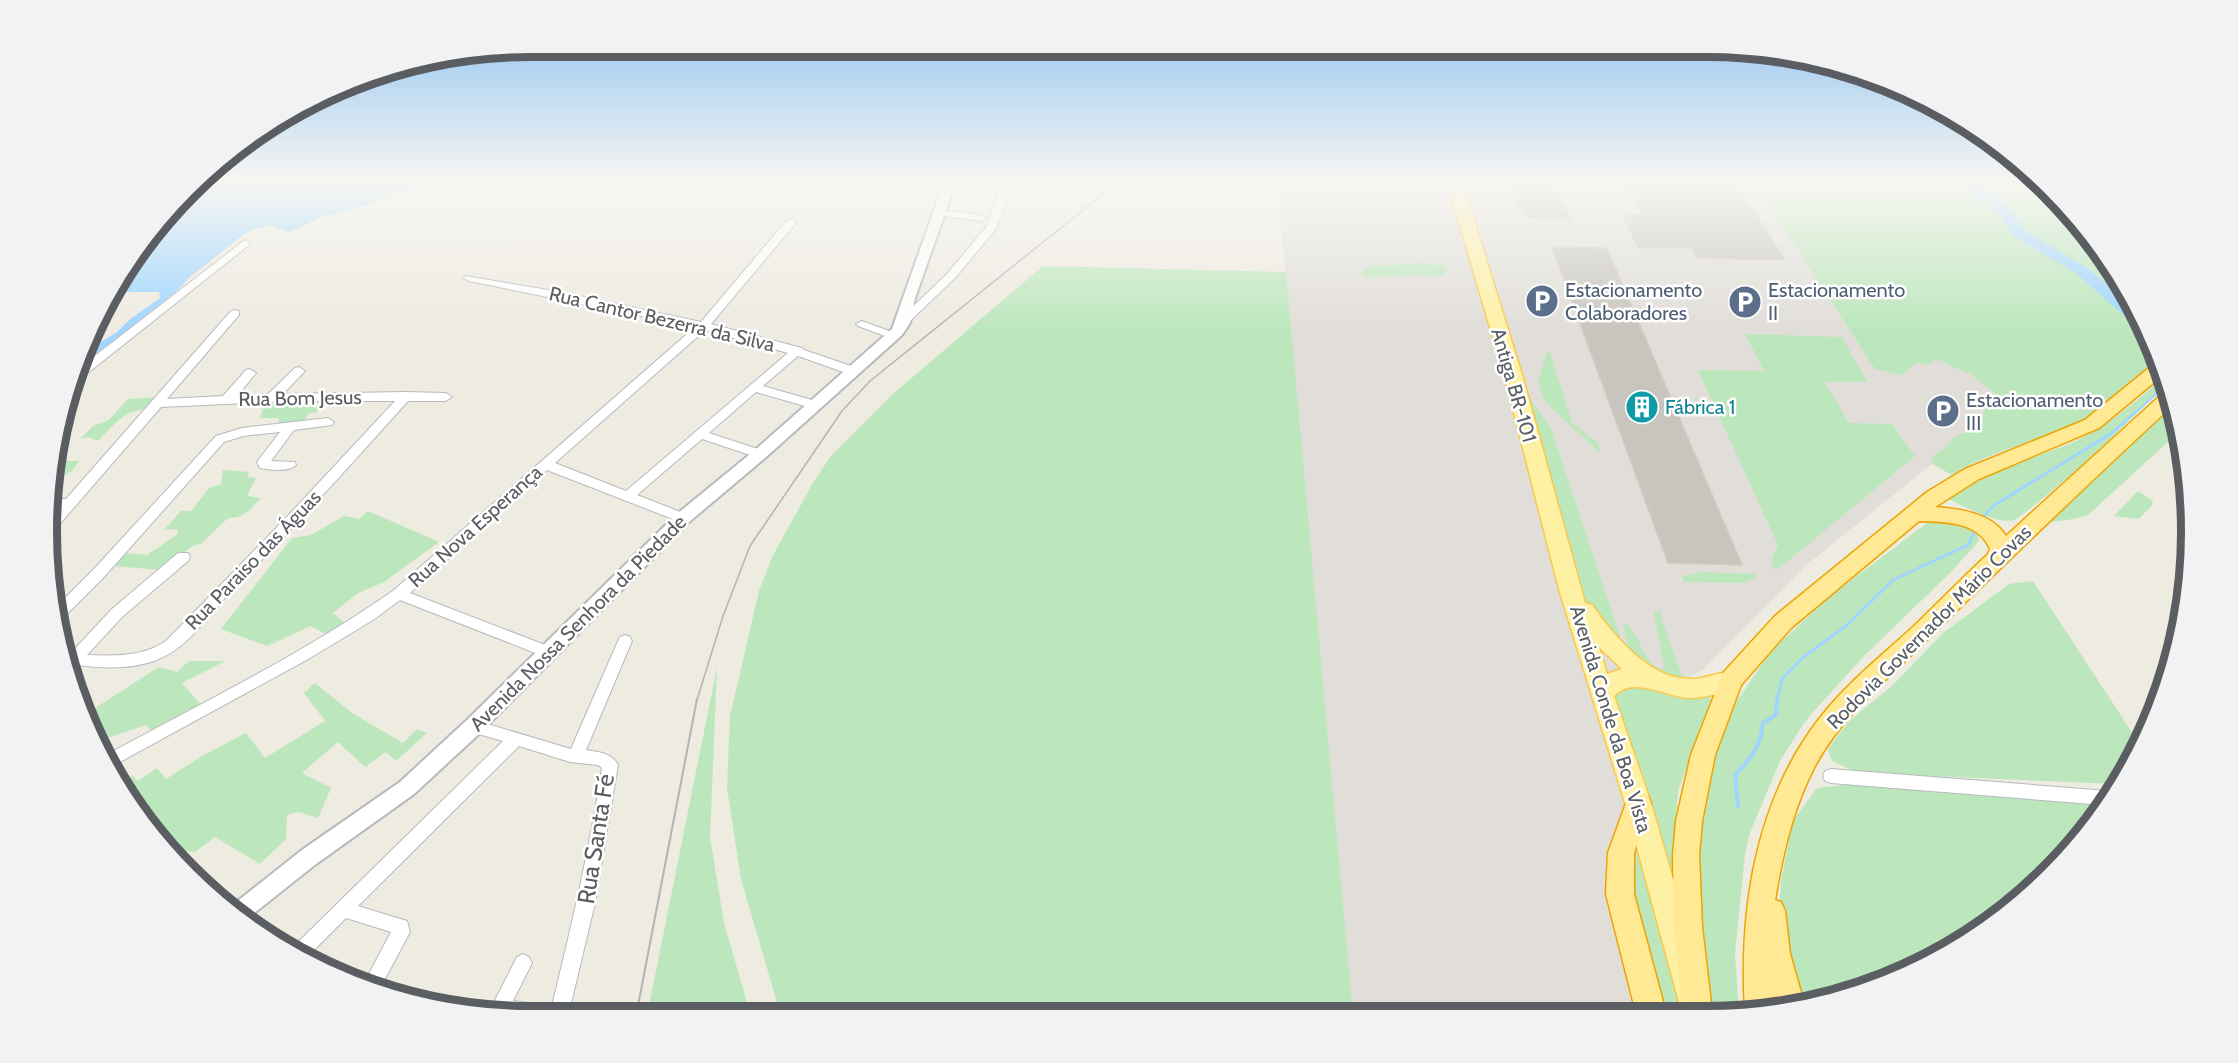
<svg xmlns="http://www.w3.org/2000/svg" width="2238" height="1063" font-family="Cabin,sans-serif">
	<rect width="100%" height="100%" fill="#eeebe1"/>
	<path fill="#e1ded9" d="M1277,182H1766L2103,381L1941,469L1932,464L1805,566L1703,670L1669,686L1610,848L1607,871L1609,901L1636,1013L1353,1014Z"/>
	<g fill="#bce7bc">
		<path d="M1754,182H2041L2049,188L2110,262L2154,346L2158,357C2135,379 2104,411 2075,424C2035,444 1990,450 1952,475L1932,464L1931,457L1949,445L1953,438L1973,429L1979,416L1984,414L1985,407L1994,401L1997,395L1972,375L1941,361L1936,360L1928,365L1916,363L1902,375L1875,369Z"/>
		<path d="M1421,263L1442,265L1448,268L1443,276L1409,275L1368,278L1360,274L1370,266Z"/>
		<path d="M1043,266L1286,272L1353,1014L781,1016L741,879L727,788L730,716L759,591L772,557L814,481L831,456L894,393Z"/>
		<path d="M1745,334L1842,337L1867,382H1825L1849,423L1892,424L1915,456L1777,570L1774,569L1771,560L1778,545L1698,370L1764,371Z"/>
		<path d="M1547,351L1550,352L1572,423L1598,443L1600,453L1545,402L1538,382Z"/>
		<path d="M2164,377L2166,383C2118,433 2070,479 2015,520C1997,525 1964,506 1946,498C1963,487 1980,477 1999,469C2022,459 2046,454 2069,444C2106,428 2135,402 2164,377Z"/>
		<path d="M1528,396L1551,428L1620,636L1619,641L1627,643L1623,622C1642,632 1641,666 1664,669L1654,612L1662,610L1660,614L1682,676L1686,682L1644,667L1589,611L1527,404Z"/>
		<path d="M158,397L149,409C123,410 115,424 98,441L88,437L80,439L93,426L109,420L128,399Z"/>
		<path d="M325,399L317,412L308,414L303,424L278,427L279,418H260L264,405L293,400Z"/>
		<path d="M2173,405L2180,431L2088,515L2074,519L2050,522Z"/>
		<path d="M59,461H79L72,471L51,483L53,470L56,467L53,466V463Z"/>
		<path d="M223,470L249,472L247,477L256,478L247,496L261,498L250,510L238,517L228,518L202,543L191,547L162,570L112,566L126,553L147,555L178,534L177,529L164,530L181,511H191L209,488L221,484Z"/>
		<path d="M2138,491L2153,501L2151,507L2138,519L2114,516Z"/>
		<path d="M368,511L439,542L384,582L358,593L333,613L346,624L328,635L311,626L267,646L221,629L292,538L311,535L344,516L359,519Z"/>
		<path d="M1952,519L1977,531L1979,541L1951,572L1865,655L1814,711L1804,723L1780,761L1749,835L1745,854L1735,954L1739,1012L1708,1013L1703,993L1693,844L1705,778L1724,720L1771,651L1827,599L1928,522Z"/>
		<path d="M1702,572L1754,574L1757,576L1745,583L1684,582L1682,576Z"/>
		<path d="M2033,581L2139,743L2116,784L1858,773L1832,761L1828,749L1849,721L1892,686L1943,633L2009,584Z"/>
		<path d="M189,661H225L182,683L202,706L153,734L146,725L99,741L89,714L92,710L159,667L177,672Z"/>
		<path d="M717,667L710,837L724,923L751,1016H647Z"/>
		<path d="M315,683L352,713L403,743L417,729L427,733L396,761L386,752L365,767L338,742L302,773L331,788L318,818L299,812L287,815L286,839L260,864L215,837L195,852L174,851L145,811L120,785L132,775L138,781L157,768L166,779L202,756L246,733L265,758L325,721L304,693Z"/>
		<path d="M1623,687H1652L1678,696L1712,698L1678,791L1670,889L1613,701L1617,692Z"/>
		<path d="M1853,784L2106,802L2091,826L2002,916L1892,979L1800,1004L1786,968L1779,910L1781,881L1793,821L1817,788Z"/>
		<path d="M1630,840L1635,842L1683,1013H1661L1630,892Z"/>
	</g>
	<path fill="#9fd5ff" d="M200,182H435L403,193L388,194L370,204L333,215H325L290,232L270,225L251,230L243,235L191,276L174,294L84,363L89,349L116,333L129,320L160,298L159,292H110Z"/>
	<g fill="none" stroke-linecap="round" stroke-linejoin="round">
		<path stroke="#9fd5ff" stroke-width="2" d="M2136,412L2166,385"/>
		<g stroke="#9fd5ff" stroke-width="3">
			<path d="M1982,519L1993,506L2112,433L2138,410"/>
			<path d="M1777,700L1782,679L1801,659L1847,625L1893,580L1968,545L1976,528"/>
		</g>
		<path stroke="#9fd5ff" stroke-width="4" d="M1738,807L1735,775C1751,759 1761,746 1763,723L1776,715L1777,699"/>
		<path fill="#9fd5ff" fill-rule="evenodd" d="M1957,182H1973L2009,206L2024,230L2087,268L2133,306L2141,321L2133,320L2119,311L2077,274L2013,236L1998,212Z"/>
	</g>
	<g fill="#c8c5be" stroke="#d2ccbf" stroke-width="1.5">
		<path d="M1509,182H1553L1571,220L1524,217Z"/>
		<path d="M1625,182H1736L1785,260L1697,258L1692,248H1638L1622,214H1642L1633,196H1614L1609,186L1628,187Z"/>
		<path d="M1552,247L1607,248L1742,565L1668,563Z"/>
	</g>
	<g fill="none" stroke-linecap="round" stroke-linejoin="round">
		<g stroke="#b7b9be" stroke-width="2">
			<g id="minor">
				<path d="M1002,182H1012L996,229L955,278L910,321H902V317L947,274L987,226Z"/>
				<path d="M939,210L981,215L986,218L981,221L935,215L934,213Z"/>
				<path d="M791,219L795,220V224L711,324L802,348L804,350L857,368L859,371L857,374H849L798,356L763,386L819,402L821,405L819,408L815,409L756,392L709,433L764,451L766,454L764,457H756L702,439L637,495L688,515L690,518L688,521H678L547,470L410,593L553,648L555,652L553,656H543L400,600L373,620L310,658L109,768L104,756C202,703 303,654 394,590L695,327L469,281L464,278L465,276L566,293L701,322L787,220ZM705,330L788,353L626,491L555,463Z"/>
				<path d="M245,240L250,243L249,245L84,376H79L83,365Z"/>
				<path d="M235,310L239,311V315L167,399L223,396L246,370L250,369L256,373L237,396L268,394L295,368L299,367L305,371L283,394L406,392L446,393L452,397L446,401H408C348,468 287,535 224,599C205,620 187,647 161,658C133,671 99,668 70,664L66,653H71L112,609L178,553H188L190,557L188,561L122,617L87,655C115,656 142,657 166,641L285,519L395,401H291L161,407L52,533L47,535L48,521L58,509L49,508L50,499H66L231,311Z"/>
				<path d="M862,321L897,334L899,336L893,339L858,326L856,324Z"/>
				<path d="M328,418L334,422L332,425L294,430L271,461L295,462L296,465C289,472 271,470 260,468L257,462L280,432L243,436L224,442L104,577L60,621L55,622L54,609L94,569L216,436L242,428Z"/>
				<path d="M625,635L630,637L632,641L586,750C598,752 612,753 618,765L595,903L568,1016H531L493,1013L491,1008L517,957L523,954L529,957L532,963L513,1001L552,1006C571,927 590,849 602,768L598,765L570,762L519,746L358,906L407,921L410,932L379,990L363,985L391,932L346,918L308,956L293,947L503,741L468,731L466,726L468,721L474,720L571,749L618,641L620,637Z"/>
				<path d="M1831,769L2108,791L2111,792L2104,805L1831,783L1825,781L1823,776L1825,771Z"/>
			</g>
		</g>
		<g stroke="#b7b9be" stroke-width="4">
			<path id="tertiary" d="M944,182H956L915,298L910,323L902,335L765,458L689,522L481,732L414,794L316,864L248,918L230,907L302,850L400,782L467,720L677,514L755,450L892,329Z"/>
		</g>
		<g stroke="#f8c94f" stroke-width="3">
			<path id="primary" d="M1447,182H1462L1523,378L1585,603L1592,605C1615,637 1650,681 1694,679C1709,678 1725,669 1739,673L1743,680L1739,687C1723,692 1707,698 1689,698C1666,697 1633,675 1614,696L1651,803L1711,1012L1682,1013L1625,803L1559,589L1505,378ZM1599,647L1622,669L1607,674Z"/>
		</g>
		<g stroke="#eea400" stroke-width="3">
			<g id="trunk">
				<path d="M2159,362L2163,375L2099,428L1979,479L1935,507C1960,509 1992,513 2006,536L2163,393L2168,392L2173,405C2093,479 2014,555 1936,631C1894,674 1844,712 1815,766C1793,808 1783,853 1775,900L1781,902L1785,911L1790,954L1804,1003L1778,1010L1773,995L1775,1011L1745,1012C1739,910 1755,802 1819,719C1846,684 1881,656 1913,627C1938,603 1962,578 1988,554L1990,549C1978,521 1945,522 1919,521L1791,628L1741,685L1715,755L1702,821L1699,855L1702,927L1712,1012L1682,1013L1674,927L1673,855L1676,821L1691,755L1723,673L1775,616L1927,492L1965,469L2085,420L2155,363Z"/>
				<path d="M1638,792L1647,795L1651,803L1634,853V894L1666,1013H1636L1606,894L1608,853L1629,795Z"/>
			</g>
		</g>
		<use href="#minor" fill="#fff" fill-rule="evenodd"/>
		<use href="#tertiary" fill="#fff" fill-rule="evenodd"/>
		<use href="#primary" fill="#fff1a4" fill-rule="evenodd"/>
		<use href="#trunk" fill="#ffe995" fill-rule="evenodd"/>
		<path stroke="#b3b4b4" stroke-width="1.5" d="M697,700L723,616L750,546L842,411L870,381L1118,182"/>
		<path stroke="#b3b4b4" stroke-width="2" d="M636,1016L697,699"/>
	</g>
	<linearGradient id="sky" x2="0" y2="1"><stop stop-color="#8bc1f1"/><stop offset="0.55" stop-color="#f7f6f2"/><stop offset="1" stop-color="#f7f6f2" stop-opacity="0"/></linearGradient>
	<rect width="2238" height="331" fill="url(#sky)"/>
	<defs>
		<g id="parking-disc" transform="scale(1.725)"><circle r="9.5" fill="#5c6f8a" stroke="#fff"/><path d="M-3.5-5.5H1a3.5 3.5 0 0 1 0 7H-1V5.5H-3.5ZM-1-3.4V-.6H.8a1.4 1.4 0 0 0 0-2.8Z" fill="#fff"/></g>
		<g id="building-disc" transform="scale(1.725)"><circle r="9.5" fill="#0f9aa8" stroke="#fff"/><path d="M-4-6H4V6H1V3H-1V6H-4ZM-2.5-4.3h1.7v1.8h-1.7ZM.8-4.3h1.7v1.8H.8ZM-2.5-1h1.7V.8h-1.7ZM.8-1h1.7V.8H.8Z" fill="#fff"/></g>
	</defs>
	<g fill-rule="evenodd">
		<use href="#parking-disc" x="1542" y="301"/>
		<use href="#parking-disc" x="1745" y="302"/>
		<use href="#building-disc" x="1642" y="407"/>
		<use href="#parking-disc" x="1943" y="411"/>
	</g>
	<g text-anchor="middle" stroke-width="5" stroke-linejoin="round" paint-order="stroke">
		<g font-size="20" fill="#4e5e75" stroke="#fff" text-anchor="start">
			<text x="1565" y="297">Estacionamento<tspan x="1565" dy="23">Colaboradores</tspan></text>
			<text x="1768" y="297">Estacionamento<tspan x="1768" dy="23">II</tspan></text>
			<text x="1966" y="407">Estacionamento<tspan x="1966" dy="23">III</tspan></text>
		</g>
		<g font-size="20" fill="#5a5e63" stroke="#fff">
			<text transform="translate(662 319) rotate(13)" y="7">Rua Cantor Bezerra da Silva</text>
			<text transform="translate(1514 385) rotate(74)" y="7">Antiga BR-101</text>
			<text transform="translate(300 398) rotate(-1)" y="7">Rua Bom Jesus</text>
			<text transform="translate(475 526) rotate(-42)" y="7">Rua Nova Esperança</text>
			<text transform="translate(253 560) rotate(-46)" y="7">Rua Paraiso das Águas</text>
			<text transform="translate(578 623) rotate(-45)" y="7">Avenida Nossa Senhora da Piedade</text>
			<text transform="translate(1929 627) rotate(-45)" y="7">Rodovia Governador Mário Covas</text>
			<text transform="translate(1611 719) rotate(73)" y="7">Avenida Conde da Boa Vista</text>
		</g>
		<g font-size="20" fill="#0d838f" stroke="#fff" text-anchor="start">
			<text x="1665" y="414">Fábrica 1</text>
		</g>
		<g font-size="24" fill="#5a5e63" stroke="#fff">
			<text transform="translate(596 839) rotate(-81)" y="8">Rua Santa Fé</text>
		</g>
	</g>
	<path d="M0 0H2238V1063H0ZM531 57H1707A474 474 0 0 1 2181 531V532A474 474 0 0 1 1707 1006H531A474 474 0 0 1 57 532V531A474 474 0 0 1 531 57Z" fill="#f2f2f3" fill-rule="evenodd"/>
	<path fill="none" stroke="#5a5e63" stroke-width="8" d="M531 57H1707A474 474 0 0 1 2181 531V532A474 474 0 0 1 1707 1006H531A474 474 0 0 1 57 532V531A474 474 0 0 1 531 57Z"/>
</svg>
